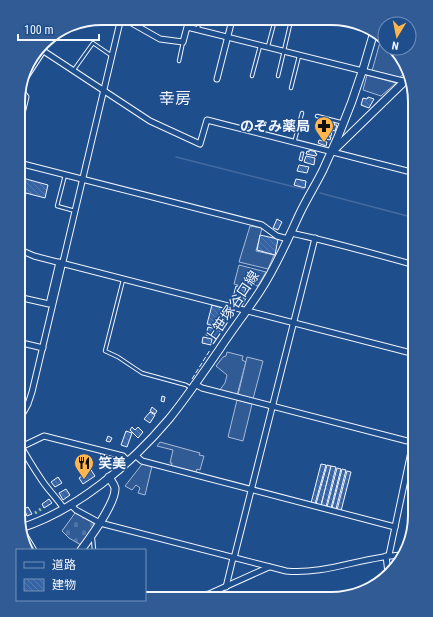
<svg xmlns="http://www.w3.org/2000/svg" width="433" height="617" font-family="'Roboto Condensed','Noto Sans JP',sans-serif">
	<defs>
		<pattern id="cemetery-stones" width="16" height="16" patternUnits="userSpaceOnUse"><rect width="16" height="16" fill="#305b95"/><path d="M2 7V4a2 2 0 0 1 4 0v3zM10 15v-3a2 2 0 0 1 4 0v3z" fill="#4e73a5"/></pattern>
		<pattern id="building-back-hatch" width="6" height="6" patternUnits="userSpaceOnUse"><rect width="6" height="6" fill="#3563a3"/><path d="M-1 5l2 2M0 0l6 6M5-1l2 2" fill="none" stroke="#537ab1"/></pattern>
	</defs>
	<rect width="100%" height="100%" fill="#1f4e8c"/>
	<g fill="#305b95" stroke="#a8bbd7">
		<path d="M382,35L385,39V48H393L406,65L407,71L399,78L372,71Z"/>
		<path d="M367,75L396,83L381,96L363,90Z"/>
		<path d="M250,226L262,228L256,251L274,255L268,269L239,262Z"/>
		<path d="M239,265L266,272L258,286L248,284L247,288L234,284Z"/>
		<path d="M227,352L243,356L242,360L246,362L237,395L219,391L225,383L227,375L216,366L223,357L226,356Z"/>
		<path d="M247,357L263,361L253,399L238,395Z"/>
		<path d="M237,400L252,404L243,441L228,437Z"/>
		<path d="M160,442L200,453L199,455L204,456L200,470L197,469L195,474L171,468L172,463H170L173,450L157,446Z"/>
		<path d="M106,454L117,457V459L104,469L102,467L103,461L100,460V458L105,459Z"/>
		<path d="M143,463L152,466L145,495L138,493L140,488L136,485L132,490L125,486Z"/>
	</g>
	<path fill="url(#cemetery-stones)" stroke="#a8bbd7" d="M75,513L95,524L81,545L69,538L62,531Z"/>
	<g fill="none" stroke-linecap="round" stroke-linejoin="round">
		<g stroke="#446ba0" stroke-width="1.5">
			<path d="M176,157L303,189"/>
			<path d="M320,193L415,218"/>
		</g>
	</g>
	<g fill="url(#building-back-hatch)" stroke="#f2f6ff">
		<path d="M368,97L374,99L369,108L361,105L363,98L367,99Z"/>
		<path d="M327,121L335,123L334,125H337L335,131L326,129Z"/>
		<path d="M323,129L332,131L331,136L322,134Z"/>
		<path d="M322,135L331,137L330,140L321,138Z"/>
		<path d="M319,140L327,142L326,146L318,143Z"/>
		<path d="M309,150L316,152L315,153L317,154L316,156L306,154L307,151L309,152Z"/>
		<path d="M301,152H304L302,161L299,160Z"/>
		<path d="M306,156L315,158L314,165L304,162Z"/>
		<path d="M299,165L309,167L307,173L297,171Z"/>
		<path d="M19,177L48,185L45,198L26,193L19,223Z"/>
		<path d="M296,179L306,181L305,188L294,185Z"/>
		<path d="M277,219L282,222L278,230L273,228Z"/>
		<path d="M260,235L278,239L275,255L257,250Z"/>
		<path d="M236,286L246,288L243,298H246L242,306L231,304Z"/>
		<path d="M212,305L227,309L222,328L207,324Z"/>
		<path d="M227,310H230L228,317L225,316Z"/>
		<path d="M208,327L220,330L219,337L206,335Z"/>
		<path d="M203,337L212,339L211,345L202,343Z"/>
		<path d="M162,396L165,397L164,402L161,401Z"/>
		<path d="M152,407L157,411L155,414L150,411Z"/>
		<path d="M150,412L155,415L150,423L144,419Z"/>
		<path d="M132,427L135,430L138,427L143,432L138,438L130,430Z"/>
		<path d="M126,431L132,433L127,447L121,445Z"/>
		<path d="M108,436L112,438L110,442L106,441Z"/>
		<path d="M101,453H105L104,458L100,457Z"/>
		<path d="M321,464L326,465L315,504L311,503Z"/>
		<path d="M327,465L331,466L321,505L316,504Z"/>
		<path d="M331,466L336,467L326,507L321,506Z"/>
		<path d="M337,468L341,469L331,508L327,507Z"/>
		<path d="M342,469L346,470L336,509L332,508Z"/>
		<path d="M91,470L95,476L83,484L79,478Z"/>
		<path d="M347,471L351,472L341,511L337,510Z"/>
		<path d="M58,477L62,483L55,487L51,482Z"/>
		<path d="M66,489L70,495L63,500L59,493Z"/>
		<path d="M49,499L52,503L44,508L42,504Z"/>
		<path d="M28,507L32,514L27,516L24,509Z"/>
	</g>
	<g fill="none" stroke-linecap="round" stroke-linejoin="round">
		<g stroke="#f2f6ff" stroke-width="4.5">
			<g id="lane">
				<path d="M198,29L199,21"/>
				<path d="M268,46L275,20"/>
				<path d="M179,61L183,42"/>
				<path d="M73,71L93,43L112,56"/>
				<path d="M252,76L260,46"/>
				<path d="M278,76L290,25"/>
				<path d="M291,88L299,56"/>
				<path d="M317,116L344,123"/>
				<path d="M294,143L302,113"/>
				<path d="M65,175L57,206L75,211"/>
				<path d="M123,280L105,351L118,357L142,373L186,385L191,388"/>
				<path d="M91,537L93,539L94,550"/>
			</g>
		</g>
		<g stroke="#f2f6ff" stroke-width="7">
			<g id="street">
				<path d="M130,22L160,39L183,42L187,27L411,83"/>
				<path d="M39,48L150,121L200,144L207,120L415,173"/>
				<path d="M217,79L232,20"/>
				<path d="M19,126L26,97L21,90L26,77L43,51"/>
				<path d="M19,163L262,225L277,236L288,239"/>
				<path d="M291,233C333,242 374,254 415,265"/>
				<path d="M18,249L34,256L61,263L415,354"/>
				<path d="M18,297L49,304L59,262"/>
				<path d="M18,342L43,348"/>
				<path d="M195,384L202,388L415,443"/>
				<path d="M18,422L28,404L32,392L120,22"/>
				<path d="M18,441C25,454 33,467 41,479C48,490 58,499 64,509"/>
				<path d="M21,447L44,436L123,456L128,461"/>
				<path d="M135,455L142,461L395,527"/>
				<path d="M71,505L76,510L100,523L286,571C326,575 364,556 403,555"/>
				<path d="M389,555L415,433"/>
				<path d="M386,556L388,573"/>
				<path d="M234,558L315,238"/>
				<path d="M226,587L233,558"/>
				<path d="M179,599L209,594L269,567"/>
			</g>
		</g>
		<g stroke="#f2f6ff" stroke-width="9">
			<g id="secondary">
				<path d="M333,151L409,77"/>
				<path d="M21,528C77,510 131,464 169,419C187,397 203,373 219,350C232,330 247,311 260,291C276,267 287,241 299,215C306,200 315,186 323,170C344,126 361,80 374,32"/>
				<path d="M81,550C90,538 116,502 115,488C114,484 111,481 109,477"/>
			</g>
		</g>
		<g stroke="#f2f6ff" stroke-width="10">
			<path id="primary" d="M23,535L32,550"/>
		</g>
		<use href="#lane" stroke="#1f4e8c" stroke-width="2.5"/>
		<use href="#street" stroke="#1f4e8c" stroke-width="5"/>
		<use href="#secondary" stroke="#1f4e8c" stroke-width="7"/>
		<use href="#primary" stroke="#1f4e8c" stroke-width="8"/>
		<path stroke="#97c8a6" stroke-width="3" stroke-dasharray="2 3" stroke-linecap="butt" d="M35,513L41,509"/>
		<path stroke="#f2f6ff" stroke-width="1" stroke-dasharray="5 2" stroke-linecap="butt" d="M192,379L210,350"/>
	</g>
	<defs>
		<g id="pharmacy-pin" transform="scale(1)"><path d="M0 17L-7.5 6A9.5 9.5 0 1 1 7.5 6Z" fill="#ffb74d" stroke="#1f4e8c"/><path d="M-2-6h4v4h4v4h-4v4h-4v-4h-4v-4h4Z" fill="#111"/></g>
		<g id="restaurant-pin" transform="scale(1)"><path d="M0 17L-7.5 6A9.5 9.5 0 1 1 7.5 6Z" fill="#ffb74d" stroke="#1f4e8c"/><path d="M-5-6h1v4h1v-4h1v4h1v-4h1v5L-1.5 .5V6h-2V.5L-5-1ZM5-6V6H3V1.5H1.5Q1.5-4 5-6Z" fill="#111"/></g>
	</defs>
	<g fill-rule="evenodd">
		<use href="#pharmacy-pin" x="324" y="126"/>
		<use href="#restaurant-pin" x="84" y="463"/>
	</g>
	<g text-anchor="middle" stroke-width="3" stroke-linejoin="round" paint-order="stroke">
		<g font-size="14" font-weight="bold" fill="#f2f6ff" stroke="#1f4e8c" text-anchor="end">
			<text x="310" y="131">のぞみ薬局</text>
			<text x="98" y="468" text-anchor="start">笑美</text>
		</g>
		<g font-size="14" fill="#f2f6ff" stroke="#1f4e8c">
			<text transform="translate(232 307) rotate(-56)" y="5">上笹塚谷口線</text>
		</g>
		<g font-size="16" fill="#f2f6ff" stroke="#1f4e8c">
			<text x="175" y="104">幸房</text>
		</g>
	</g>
	<path d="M0 0H433V617H0ZM102 25H331A77 77 0 0 1 408 102V515A77 77 0 0 1 331 592H102A77 77 0 0 1 25 515V102A77 77 0 0 1 102 25Z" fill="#305b95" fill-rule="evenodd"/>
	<path fill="none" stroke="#f2f6ff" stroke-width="2" d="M102 25H331A77 77 0 0 1 408 102V515A77 77 0 0 1 331 592H102A77 77 0 0 1 25 515V102A77 77 0 0 1 102 25Z"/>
	<rect x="16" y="549" width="130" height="52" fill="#1f4e8c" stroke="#7391ba"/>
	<rect x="24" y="562" width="20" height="6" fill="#1f4e8c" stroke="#7391ba"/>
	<text x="52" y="569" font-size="12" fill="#f2f6ff">道路</text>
	<rect x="24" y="579" width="20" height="12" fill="url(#building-back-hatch)" stroke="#7391ba"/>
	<text x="52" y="589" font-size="12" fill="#f2f6ff">建物</text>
	<g transform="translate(397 36) rotate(190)"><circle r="19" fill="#1f4e8c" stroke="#7391ba"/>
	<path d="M0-3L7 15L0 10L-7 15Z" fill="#ffb74d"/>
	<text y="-6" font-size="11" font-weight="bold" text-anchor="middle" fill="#f2f6ff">N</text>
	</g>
	<path d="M18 34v6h81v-6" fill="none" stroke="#f2f6ff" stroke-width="2"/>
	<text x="24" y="34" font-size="12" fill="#f2f6ff" stroke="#1f4e8c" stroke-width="3" paint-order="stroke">100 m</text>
</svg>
